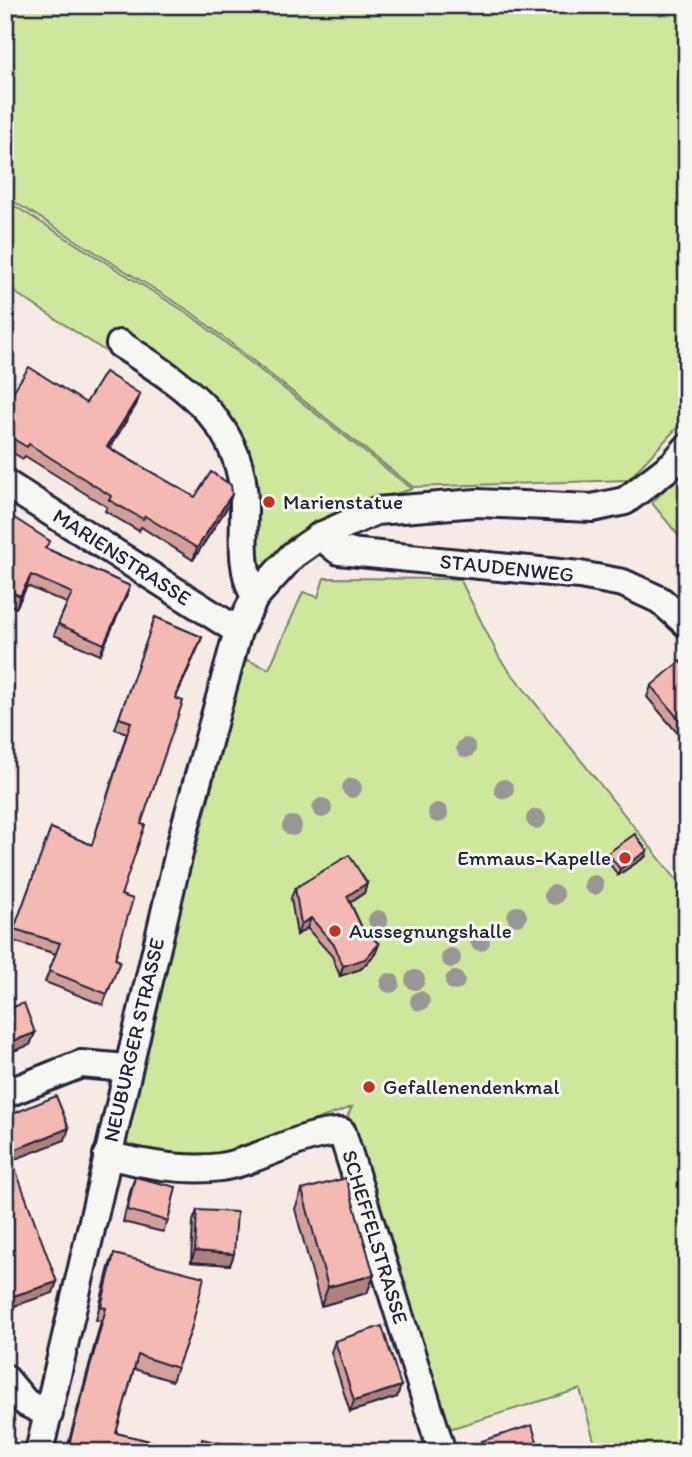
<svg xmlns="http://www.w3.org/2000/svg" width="692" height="1457" font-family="Itim,sans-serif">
	<rect width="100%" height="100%" fill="#f6eae5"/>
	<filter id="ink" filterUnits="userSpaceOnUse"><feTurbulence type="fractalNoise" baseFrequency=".0143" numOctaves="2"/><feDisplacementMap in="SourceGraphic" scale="14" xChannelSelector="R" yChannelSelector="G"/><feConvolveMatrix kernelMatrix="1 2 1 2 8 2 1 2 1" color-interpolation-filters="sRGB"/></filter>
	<g filter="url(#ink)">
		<g fill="#cfe79d" stroke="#78846c" stroke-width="2">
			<path d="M5,5H687V417L628,480L413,487L191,312L5,196Z"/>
			<path d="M5,200L189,314L412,489L353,506L291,537L257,577L232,431L119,336L105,351L5,286Z"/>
			<path d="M687,465V546L652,503Z"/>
			<path d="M324,578L460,579L500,659L687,893V1452H597L580,1389L446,1430L348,1115L352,1107L224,1152L178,1158L119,1146L245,659L269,669L303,592L318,597Z"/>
		</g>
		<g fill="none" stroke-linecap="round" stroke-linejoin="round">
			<g stroke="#22223b" stroke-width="32">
				<g id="minor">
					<path d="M120,344C183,385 245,422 244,507C244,538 240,570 255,597"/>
					<path d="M5,483L238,631"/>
					<path d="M320,536L339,551L580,575L623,583L660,600L687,624"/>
					<path d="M5,1094L81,1064L127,1068"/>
					<path d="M107,1155C143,1164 184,1172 221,1167C263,1160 299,1133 342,1132L442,1452"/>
					<path d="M5,1378L26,1403L49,1414"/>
					<path d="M39,1452L184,831L238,631L255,597L293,555L320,536L376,511L477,503L592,508L625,501L673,464L687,448"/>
				</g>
			</g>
			<use href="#minor" stroke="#f6f6f2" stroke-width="26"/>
		</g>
		<g fill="#999795">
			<circle cx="466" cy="748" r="10"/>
			<circle cx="352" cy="788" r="10"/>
			<circle cx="504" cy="789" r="10"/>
			<circle cx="322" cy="808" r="10"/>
			<circle cx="438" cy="813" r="10"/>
			<circle cx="536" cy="819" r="10"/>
			<circle cx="292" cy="826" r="10"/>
			<circle cx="594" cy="885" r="10"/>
			<circle cx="554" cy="895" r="10"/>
			<circle cx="517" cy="916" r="10"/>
			<circle cx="378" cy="920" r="10"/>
			<circle cx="480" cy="941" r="10"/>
			<circle cx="451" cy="958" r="10"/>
			<circle cx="415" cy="980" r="10"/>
			<circle cx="455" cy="981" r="10"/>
			<circle cx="390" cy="983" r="10"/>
			<circle cx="420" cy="1001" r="10"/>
		</g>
		<g fill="#d39f9a" stroke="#22223b" stroke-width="2">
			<path d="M140,394L136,405L110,448L195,497L232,494L228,506L193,560L141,527L139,531L105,511L107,507L25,456L23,459L5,448V404L86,403Z"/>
			<path d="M5,512L47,549L130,586L100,655L54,635L67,603L27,586L16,608L5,602Z"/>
			<path d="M155,617L202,637L175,698L121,895L115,959L120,961L103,1005L45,982L56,954L10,940L51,828L92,845L127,733L115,729Z"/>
			<path d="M687,668V740L685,742L647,697L651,686Z"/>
			<path d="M608,853L645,857L618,875L606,859Z"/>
			<path d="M367,883L364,893L350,902L362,928L379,944L375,954L361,969L340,976L332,956L307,928L297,935L291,898L295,888Z"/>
			<path d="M135,1177L168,1221L163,1232L123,1222L131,1188Z"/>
			<path d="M302,1190L374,1275L367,1293L321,1306L295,1209Z"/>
			<path d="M197,1210L234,1254L230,1265L191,1262L193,1221Z"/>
			<path d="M114,1254L191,1330L172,1381L134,1369L116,1433L196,1452H66L101,1321L96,1320L109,1267Z"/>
			<path d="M335,1341L397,1397L350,1412L331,1352Z"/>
			<path d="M482,1441L540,1452H478Z"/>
		</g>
		<g fill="#ac827d" stroke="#22223b" stroke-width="2">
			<path d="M140,394L136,405L103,458L107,447Z"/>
			<path d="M232,494L228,506L193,560L197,548Z"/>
			<path d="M31,575L27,586L16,608L20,596Z"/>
			<path d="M130,586L126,597L100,655L104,644Z"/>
			<path d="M202,637L198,648L171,709L175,698Z"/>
			<path d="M647,851L645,857L618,875L620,869Z"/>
			<path d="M367,883L364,893L343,906L347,896Z"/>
			<path d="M311,918L307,928L297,935L301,924Z"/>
			<path d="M379,944L375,954L361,969L340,976L343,966Z"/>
			<path d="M35,1033L30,1045L5,1054V1044Z"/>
			<path d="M69,1128L65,1140L5,1163L9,1152Z"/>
			<path d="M195,1251L234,1254L230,1265L191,1262Z"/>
			<path d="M374,1275L367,1293L321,1306L328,1287Z"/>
			<path d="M57,1282L53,1293L5,1309V1302L7,1298Z"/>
			<path d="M401,1386L397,1397L350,1412L354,1401Z"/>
		</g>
		<g fill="#f5b9b3" stroke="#22223b" stroke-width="2">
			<path d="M29,367L86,403L105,372L140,394L107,447L195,497L211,472L231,485L232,494L197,548L145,516L143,519L109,500L111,496L29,444L27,447L5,434V404Z"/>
			<path d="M5,512L50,541L45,548L130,586L104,644L58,624L72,593L31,575L20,596L5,589Z"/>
			<path d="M155,617L202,637L175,698L183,701L141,824L145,825L121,895L133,899L115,959L120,961L107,994L49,971L60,943L14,929L51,828L92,845L131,722L119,718Z"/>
			<path d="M680,661L687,668V729L651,686Z"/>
			<path d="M635,834L647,851L620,869L608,853Z"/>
			<path d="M349,855L367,883L347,896L362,928L379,944L365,959L343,966L335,946L311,918L301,924L295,888Z"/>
			<path d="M24,1003L35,1033L5,1044V1010Z"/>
			<path d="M56,1096L69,1128L9,1152L57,1282L7,1298L5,1294V1117Z"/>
			<path d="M135,1177L176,1187L168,1221L127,1210Z"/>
			<path d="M346,1178L374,1275L328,1287L302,1190Z"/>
			<path d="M197,1210L237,1212L234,1254L195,1251Z"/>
			<path d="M114,1254L204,1277L191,1330L177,1368L138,1355L116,1433L196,1452H67L106,1308L101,1307Z"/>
			<path d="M382,1326L401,1386L354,1401L335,1341Z"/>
			<path d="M532,1425L540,1452H485L482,1441Z"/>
			<path d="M202,1439L258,1452H199Z"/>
			<path d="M274,1446L292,1452H272Z"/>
			<path d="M325,1448L343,1452H324Z"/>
		</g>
	</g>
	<g fill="#c8321e" stroke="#f6f6f2" stroke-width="2.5">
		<circle cx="269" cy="502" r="7"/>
		<circle cx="625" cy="858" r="7"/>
		<circle cx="335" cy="931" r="7"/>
		<circle cx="369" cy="1087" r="7"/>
	</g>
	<g text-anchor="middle" stroke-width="6" stroke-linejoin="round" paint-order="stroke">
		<g font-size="21" fill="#22223b" stroke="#f6f6f2" text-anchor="start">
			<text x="283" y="509">Marienstatue</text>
			<text x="611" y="865" text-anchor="end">Emmaus-Kapelle</text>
			<text x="349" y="938">Aussegnungshalle</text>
			<text x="383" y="1094">Gefallenendenkmal</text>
		</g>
		<g font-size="21" fill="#22223b" stroke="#f6f6f2">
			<text transform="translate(122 557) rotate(33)" y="7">MARIENSTRASSE</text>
			<text transform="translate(507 568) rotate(6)" y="7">STAUDENWEG</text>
			<text transform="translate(134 1040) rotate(-77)" y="7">NEUBURGER STRASSE</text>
			<text transform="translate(375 1237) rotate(73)" y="7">SCHEFFELSTRASSE</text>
		</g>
	</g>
	<rect width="692" height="1457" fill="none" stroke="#f6f6f2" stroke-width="28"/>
	<rect x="14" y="14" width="664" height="1429" fill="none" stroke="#22223b" stroke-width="2.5" filter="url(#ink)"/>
</svg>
